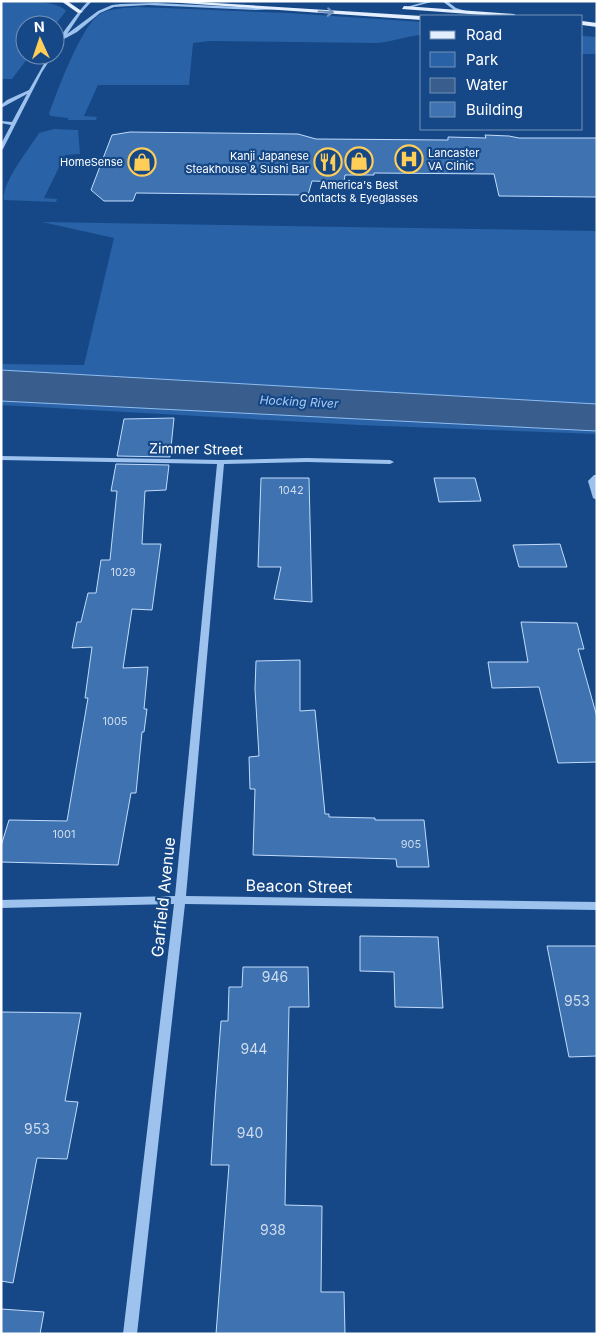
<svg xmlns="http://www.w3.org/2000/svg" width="598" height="1335" font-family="Inter,sans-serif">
	<rect width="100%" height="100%" fill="#164887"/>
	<g fill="#2962a6">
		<path d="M1,1C17,1 59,0 66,11L55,25H25V55H30L12,79H1Z"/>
		<path d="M138,7L288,13L422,22V35C406,36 392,42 376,43L210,41L193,43L189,85H98L84,116L97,117L96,120H68V118L51,116L49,114C57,92 81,26 100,14C111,8 126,8 138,7Z"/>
		<path d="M582,36L597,37V54H582Z"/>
		<path d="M54,129L78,130L80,154L65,155L44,198L57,199L56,202L4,200C1,183 30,148 39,133Z"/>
		<path d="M42,222L597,231V434L359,425L1,405V364L84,365L114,238Z"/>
	</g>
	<path fill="#395e8d" stroke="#8fbdf1" d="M1,370L597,404V431L1,401Z"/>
	<g fill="#3e72b1" stroke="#c2dcfa">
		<path d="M130,132L298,134L316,139L448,140V137L486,138L485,135L509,136L519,138H597V197L499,196L494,174L374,173V175H345L344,182L312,181L308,195L136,193L133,201H104L91,190L112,135Z"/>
		<path d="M174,418L170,457L117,456L124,419Z"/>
		<path d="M116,464L169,465L166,490L145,491L142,544H161L152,610L132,609L123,668L148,667L144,709H147L144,732H142L136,793H131L118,865L1,862V846L9,820L67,821L88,698H85L92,647L72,648L77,622H81L88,593H96L101,560H110L117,491H111Z"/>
		<path d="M261,478H309L312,602L274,599L281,567H258Z"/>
		<path d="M434,478H475L481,501L439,502Z"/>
		<path d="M560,544L567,567H519L513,545Z"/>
		<path d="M521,622L577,623L584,649H578L597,717V762L558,763L539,687L492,688L488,662H528Z"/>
		<path d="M300,660V711L315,710L325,814H329V817L375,818V820H424L429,867H397L396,859L253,855L255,789H250L249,757L259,756L255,689L256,661Z"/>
		<path d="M360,936L438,937L443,1008L395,1007L394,972L360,971Z"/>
		<path d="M547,946H597V1056L569,1057Z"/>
		<path d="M243,967H308L309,1007H289L285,1205L322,1206L321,1292H344L345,1334H216L229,1165H211L215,1101L221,1021H228L229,987H242Z"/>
		<path d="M1,1012L81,1013L65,1101L78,1102L67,1159L37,1158L13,1283L1,1281Z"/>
		<path d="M1,1309L44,1312L40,1334H1Z"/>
	</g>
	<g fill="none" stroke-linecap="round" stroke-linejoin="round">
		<g fill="#9dc2ee" fill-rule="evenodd">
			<path d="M88,1H92L81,13L67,34L98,11L112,5L121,4L156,3L283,9L256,10L148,5L114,7L100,13L77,32L64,39L55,50C55,40 80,10 88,1Z"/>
			<path d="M428,1H435L405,9L403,8Z"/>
			<path d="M442,1H447L456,8L469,12L467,13L454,10Z"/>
			<path d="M49,55H53L42,72L3,149L1,150V144L11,125L1,123V121L12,122L27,94L1,108V105L7,100L29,90Z"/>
			<path d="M1,456L221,460L307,458L390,460L394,462L390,464L307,462L224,464L186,896L597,902V910L185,904L137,1334H123L174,904L1,908V900L175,896L217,464L1,460Z"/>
			<path d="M594,475H597V500L593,498L588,481Z"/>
		</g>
		<g fill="#e3eeff" fill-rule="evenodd">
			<path d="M61,1H67L83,12L78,13Z"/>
			<path d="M153,1H183L422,16V20Z"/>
			<path d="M404,6L514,14L517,16H496L402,9Z"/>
			<path d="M582,21L597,23V27L582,25Z"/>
		</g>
	</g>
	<defs><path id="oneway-shaft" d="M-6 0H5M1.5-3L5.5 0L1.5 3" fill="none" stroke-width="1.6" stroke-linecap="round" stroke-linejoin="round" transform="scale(1.25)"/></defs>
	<use stroke="#7293bd" href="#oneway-shaft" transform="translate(326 12) rotate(3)"/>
	<defs>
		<g id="hospital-ring" transform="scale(1.4375)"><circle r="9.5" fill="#164887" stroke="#ffce59" stroke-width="1.5"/><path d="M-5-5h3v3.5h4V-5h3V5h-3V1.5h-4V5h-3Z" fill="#ffce59"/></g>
		<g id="shop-ring" transform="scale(1.4375)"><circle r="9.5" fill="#164887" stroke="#ffce59" stroke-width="1.5"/><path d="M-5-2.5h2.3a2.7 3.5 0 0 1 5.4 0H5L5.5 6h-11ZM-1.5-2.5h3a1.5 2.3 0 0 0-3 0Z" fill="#ffce59"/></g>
		<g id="restaurant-ring" transform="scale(1.4375)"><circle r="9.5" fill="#164887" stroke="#ffce59" stroke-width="1.5"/><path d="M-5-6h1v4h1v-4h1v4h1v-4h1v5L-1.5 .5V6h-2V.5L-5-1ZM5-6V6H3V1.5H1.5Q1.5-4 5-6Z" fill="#ffce59"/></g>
	</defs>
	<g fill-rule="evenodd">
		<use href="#hospital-ring" x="409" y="159"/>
		<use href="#shop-ring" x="359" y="161"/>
		<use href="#shop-ring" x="142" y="162"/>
		<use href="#restaurant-ring" x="328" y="162"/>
	</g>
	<g text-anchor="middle" stroke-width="4.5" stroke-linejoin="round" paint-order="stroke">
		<g font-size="11" fill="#fff" stroke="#164887" text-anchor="end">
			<text x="428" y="157" text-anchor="start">Lancaster<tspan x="428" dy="13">VA Clinic</tspan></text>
			<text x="309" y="160">Kanji Japanese<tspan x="309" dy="13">Steakhouse &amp; Sushi Bar</tspan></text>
			<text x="123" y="166">HomeSense</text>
			<text x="359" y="189" text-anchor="middle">America's Best<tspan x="359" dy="13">Contacts &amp; Eyeglasses</tspan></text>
		</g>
		<g font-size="11" fill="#cfdcec">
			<text x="291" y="494">1042</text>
			<text x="123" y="576">1029</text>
			<text x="115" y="725">1005</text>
			<text x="64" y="838">1001</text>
			<text x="411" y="848">905</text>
		</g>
		<g font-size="12" font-style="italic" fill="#a8ccf5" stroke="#164887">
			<text transform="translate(299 402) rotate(3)" y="4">Hocking River</text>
		</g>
		<g font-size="14" fill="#fff" stroke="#164887">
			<text transform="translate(196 449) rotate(1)" y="5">Zimmer Street</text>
		</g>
		<g font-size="14" fill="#cfdcec">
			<text x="275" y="982">946</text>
			<text x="577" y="1006">953</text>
			<text x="254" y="1054">944</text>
			<text x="37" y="1134">953</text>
			<text x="250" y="1138">940</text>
			<text x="273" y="1235">938</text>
		</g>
		<g font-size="16" fill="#fff" stroke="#164887">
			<text transform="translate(299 886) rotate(1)" y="6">Beacon Street</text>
			<text transform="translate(163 897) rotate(-84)" y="6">Garfield Avenue</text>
		</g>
	</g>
	<rect width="598" height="1335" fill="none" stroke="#ffffff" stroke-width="5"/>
	<rect x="420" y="15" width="162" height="115" fill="#164887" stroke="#7391b7"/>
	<rect x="430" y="31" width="25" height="8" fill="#e3eeff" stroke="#7391b7"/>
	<text x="466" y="40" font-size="15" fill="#ffffff">Road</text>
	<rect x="430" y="52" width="25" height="15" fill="#2962a6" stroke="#7391b7"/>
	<text x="466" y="65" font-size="15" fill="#ffffff">Park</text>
	<rect x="430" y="78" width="25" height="15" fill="#395e8d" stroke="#7391b7"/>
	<text x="466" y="90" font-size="15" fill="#ffffff">Water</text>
	<rect x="430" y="102" width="25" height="15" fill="#3e72b1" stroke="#7391b7"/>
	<text x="466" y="115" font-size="15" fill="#ffffff">Building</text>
	<g transform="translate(40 40) rotate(357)"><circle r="24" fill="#164887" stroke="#7391b7"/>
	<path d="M0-4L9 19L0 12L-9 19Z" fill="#ffce59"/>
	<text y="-8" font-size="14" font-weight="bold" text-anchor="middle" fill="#ffffff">N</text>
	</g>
</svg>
